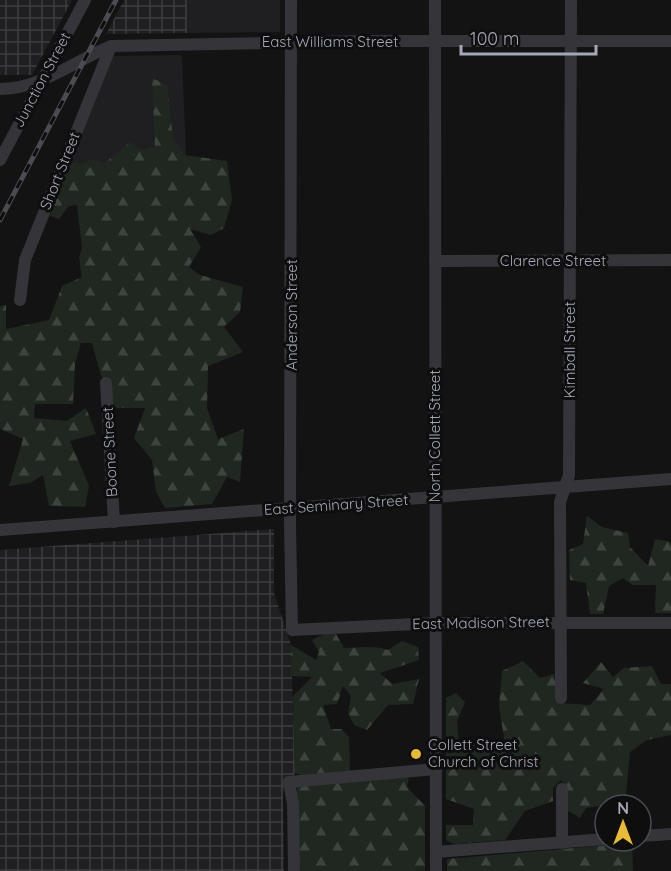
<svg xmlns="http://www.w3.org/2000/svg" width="671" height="871" font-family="Quicksand,sans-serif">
	<defs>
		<pattern id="industrial-grid" width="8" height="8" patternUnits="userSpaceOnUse" patternTransform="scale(1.5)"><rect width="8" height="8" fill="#1f1f21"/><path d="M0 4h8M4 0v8" fill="none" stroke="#3d3d3f"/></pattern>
		<pattern id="forest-firs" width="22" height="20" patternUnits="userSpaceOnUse" patternTransform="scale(1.5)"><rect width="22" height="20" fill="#1f2720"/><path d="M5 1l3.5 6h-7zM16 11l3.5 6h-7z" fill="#3d443e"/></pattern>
	</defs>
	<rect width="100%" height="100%" fill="#131314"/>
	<g fill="#1f1f21">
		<path d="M187,0H280V32L187,33Z"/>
		<path d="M182,55L186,155L156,146L105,164L90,159L84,163L69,162L112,56Z"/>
	</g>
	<g fill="url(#industrial-grid)">
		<path d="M0,0H72L32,75H0Z"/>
		<path d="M124,0H187V33L106,34Z"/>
		<path d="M274,529V593L291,645L295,773L283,792L284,871H0V550Z"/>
	</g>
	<g fill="url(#forest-firs)">
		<path d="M152,78L167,85L173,138L185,155L227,161L232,200L224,228L211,235L190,229L201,247L189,267L200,275L243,287L240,312L224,327L243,352L208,366L207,408L218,439L244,429L240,482L227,477L212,504L165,508L156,492L152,460L134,438L145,408H111L110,384L101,376L92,343H81L75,364L73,404H35L34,418L67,421L86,408L96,434L70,441L89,486L85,507L49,506L43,475L30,483L9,486L23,439L0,429V306L6,305V329L49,320L62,286L82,277L79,257L82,248L77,205L69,206L59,219L50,216L68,162L84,163L90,159L105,163L130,142L141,150L155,146Z"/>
		<path d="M587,516L602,527L628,533L630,547L648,566L655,539L671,542V613H655L656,585H632L623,578L609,586L603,614H590L586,583L570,580L569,550L583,544Z"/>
		<path d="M326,633L336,634L344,648C360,648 372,645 388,650L402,641L418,647L419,660L380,673L392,684L419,679L413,704L388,705L367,730L354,725L348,713L351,696L343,686L337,704L323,705L331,729H341L349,737L350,771L301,775L295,773L293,696L312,677L291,676V645L316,660L319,652L312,640Z"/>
		<path d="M523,661L540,678L554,674L559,703L590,705L604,689L583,683L601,662L613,677L624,668L652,666L661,684H671V735L647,740L630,752L626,794L634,805H605V817L600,806L586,808L580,818L568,811L567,787L561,780L553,788V801L525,811L505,840L454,844L446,840V825H473L474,809L446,799V698L456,693L465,702L457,721L459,744L505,743L499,707L502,671Z"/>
		<path d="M409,776L407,787L425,806V871H298L297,786Z"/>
		<path d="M632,843L633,871H447V859Z"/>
	</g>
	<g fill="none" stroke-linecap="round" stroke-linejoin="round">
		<g stroke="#343439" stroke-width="12">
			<path d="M291,0L290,525L292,630L435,623H671"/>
			<path d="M435,0L436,871"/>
			<path d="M0,89C41,89 74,61 111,46L364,41H671"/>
			<path d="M0,160L85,0"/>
			<path d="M435,261L671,260"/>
			<path d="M20,300L25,260L111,46"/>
			<path d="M106,383L114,522"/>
			<path d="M0,530L671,479"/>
			<path d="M561,698L560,502L569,475L571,0"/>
			<path d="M562,789V843"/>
			<path d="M641,836L671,834"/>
			<path d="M436,852L605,839"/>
			<path d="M294,871L293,804L289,782L436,769"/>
		</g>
		<g stroke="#4b4c52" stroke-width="5">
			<path id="rail" d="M0,220L116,0"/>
		</g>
		<use href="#rail" stroke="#0e0e0f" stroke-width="3" stroke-dasharray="9" stroke-linecap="butt"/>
	</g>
	<circle fill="#e8bb37" stroke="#0e0e0f" stroke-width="2" cx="416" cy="754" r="6"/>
	<g text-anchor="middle" stroke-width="6" stroke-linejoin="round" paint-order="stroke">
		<g font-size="15" fill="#a5a8b4" stroke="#0e0e0f">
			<text x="330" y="47">East Williams Street</text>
			<text transform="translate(42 80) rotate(-62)" y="5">Junction Street</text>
			<text transform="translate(60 171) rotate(-68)" y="5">Short Street</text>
			<text x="553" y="266">Clarence Street</text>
			<text transform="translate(292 315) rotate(-90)" y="5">Anderson Street</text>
			<text transform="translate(570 350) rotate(-90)" y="5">Kimball Street</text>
			<text transform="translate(435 436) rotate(-90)" y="5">North Collett Street</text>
			<text transform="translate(110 452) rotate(-93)" y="5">Boone Street</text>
			<text transform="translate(336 505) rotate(-4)" y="5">East Seminary Street</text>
			<text transform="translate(481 623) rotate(-1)" y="5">East Madison Street</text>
		</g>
		<g font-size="15" fill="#a5a8b4" stroke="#0e0e0f" text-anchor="start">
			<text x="428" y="750">Collett Street<tspan x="428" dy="17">Church of Christ</tspan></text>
		</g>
	</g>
	<g transform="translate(623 823)"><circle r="28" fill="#0e0e0f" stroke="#4a4c51" stroke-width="1.5"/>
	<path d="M0-4.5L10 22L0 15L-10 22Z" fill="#e8bb37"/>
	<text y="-9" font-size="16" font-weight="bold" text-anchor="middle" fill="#a5a8b4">N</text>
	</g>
	<path d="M461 45v9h135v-9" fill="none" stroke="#a5a8b4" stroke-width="3"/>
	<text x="470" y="45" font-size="18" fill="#a5a8b4" stroke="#0e0e0f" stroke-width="4.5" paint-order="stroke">100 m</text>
</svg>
